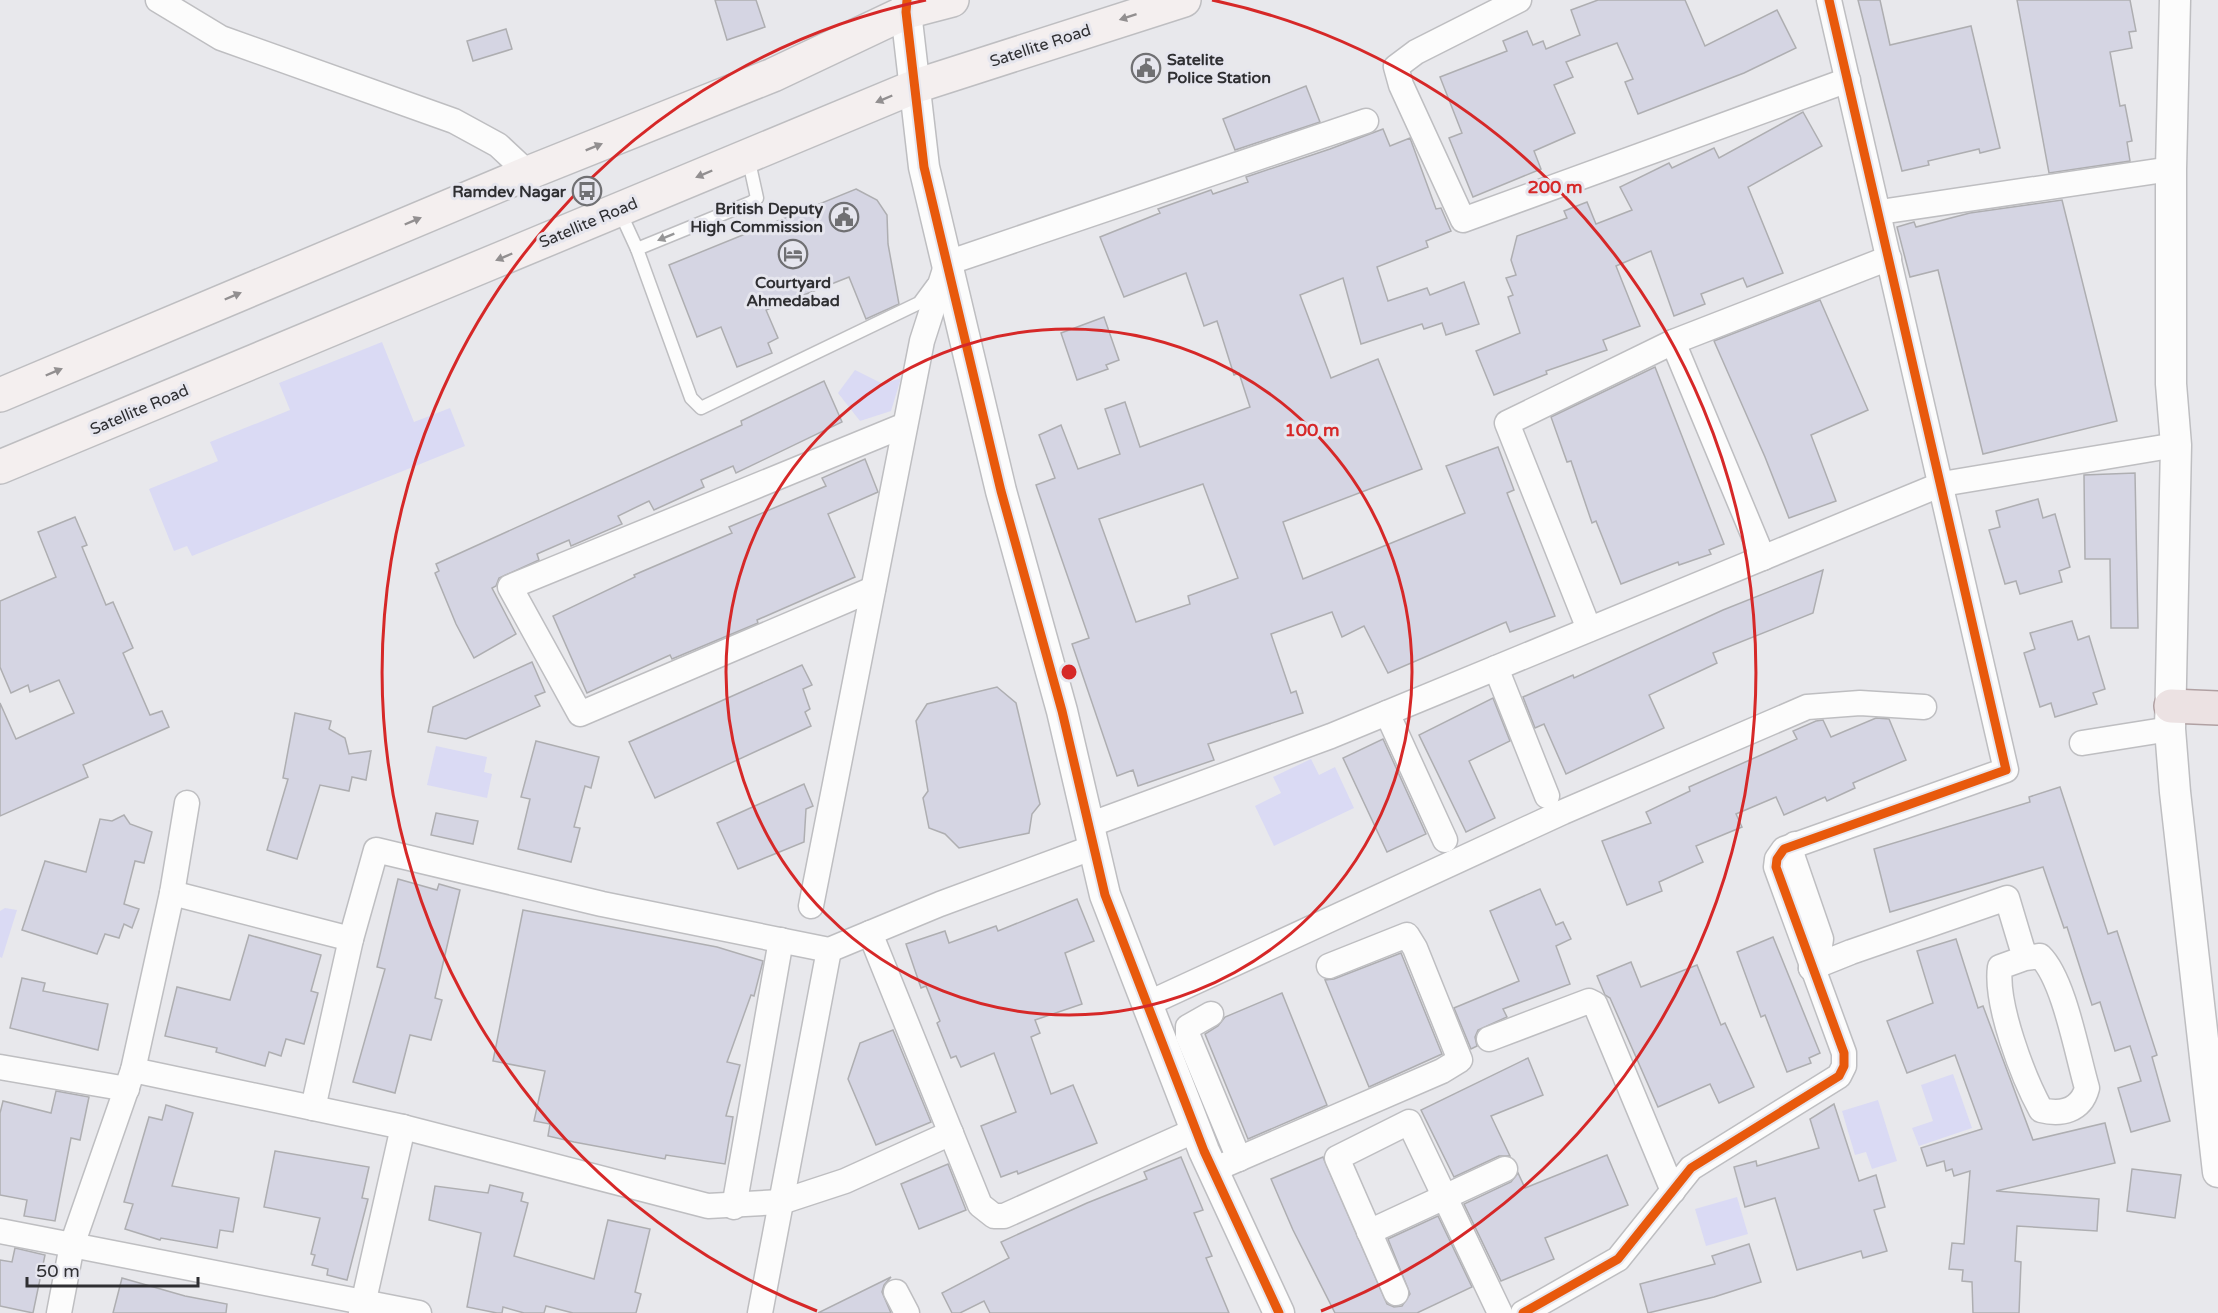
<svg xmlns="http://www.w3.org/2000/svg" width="2218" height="1313" font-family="'Varela Round',sans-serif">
	<rect width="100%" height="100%" fill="#e8e8ec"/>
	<g fill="#dadaf4">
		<path d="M382,342L414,422L450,408L465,446L192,556L187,546L174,551L149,489L218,461L210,442L290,410L279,383Z"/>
		<path d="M855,370L883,384L901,378L891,411L860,421L838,393Z"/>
		<path d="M436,746L487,757L484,772L492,774L487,798L427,785Z"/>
		<path d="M1311,759L1319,775L1335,767L1354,808L1274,846L1255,806L1281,793L1273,777Z"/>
		<path d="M5,908L17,910L2,958L0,957V911Z"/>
		<path d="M1953,1074L1972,1128L1919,1146L1912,1128L1933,1121L1921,1085Z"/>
		<path d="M1878,1100L1897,1161L1872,1169L1866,1152L1855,1155L1842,1111Z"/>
		<path d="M1737,1197L1748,1234L1706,1246L1695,1209Z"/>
	</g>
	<g fill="#d5d5e3" stroke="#aeaeb1" stroke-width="1.5" fill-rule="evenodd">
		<path d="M715,0H756L765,27L727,40Z"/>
		<path d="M1598,0H1685L1705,46L1777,10L1796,48L1744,73L1638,114L1625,82L1633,79L1617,43L1566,62L1573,77L1554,85L1575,133L1534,151L1541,169L1473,197L1449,138L1462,133L1440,77L1507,51L1503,41L1527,31L1533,45L1543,41L1546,49L1580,35L1571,10Z"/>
		<path d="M1858,0H1880L1890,45L1971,26L2000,148L1980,153L1979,149L1928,161L1929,165L1902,171Z"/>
		<path d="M2017,0H2130L2136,31L2129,32L2132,48L2110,52L2120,106L2125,105L2132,141L2127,142L2130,161L2049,173Z"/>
		<path d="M506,29L512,49L473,61L467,41Z"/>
		<path d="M1306,86L1320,122L1235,150L1223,119Z"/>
		<path d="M1803,112L1822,146L1748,187L1783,273L1747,287L1743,278L1701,294L1705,304L1674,316L1651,251L1616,266L1640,326L1603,340L1607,350L1546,371L1547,374L1494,395L1476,351L1520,333L1508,297L1513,295L1506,278L1516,275L1511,260L1517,236L1567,218L1564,211L1587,202L1596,224L1632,210L1620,187L1669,163L1672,168L1714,148L1719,158Z"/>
		<path d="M1383,129L1390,146L1410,138L1436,209L1441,208L1451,231L1426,241L1428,247L1377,267L1388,301L1427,288L1430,295L1464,282L1479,324L1446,335L1442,323L1424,329L1422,324L1361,344L1343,278L1300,295L1331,378L1378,359L1422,469L1283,522L1303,579L1465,513L1446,466L1498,447L1514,490L1507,493L1555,616L1510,632L1506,622L1388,673L1364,626L1342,637L1332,612L1271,634L1291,693L1296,691L1303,713L1208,744L1214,760L1138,786L1133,770L1117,776L1072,644L1089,638L1036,485L1055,478L1039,435L1061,425L1078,469L1120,454L1105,409L1125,402L1140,447L1250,407L1239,373L1234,375L1217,321L1204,326L1186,273L1124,297L1100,237L1160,213L1158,209L1211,190L1213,194L1248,182L1246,177L1330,149ZM1203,484L1238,578L1188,596L1190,604L1136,622L1099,519Z"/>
		<path d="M856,189L877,200L887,215L888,244L899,304L866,319L849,277L766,310L778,338L768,343L772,353L737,367L721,327L697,337L669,265Z"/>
		<path d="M2062,200L2117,421L1983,454L1938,270L1910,277L1897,227L1914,222L1916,227L1970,213Z"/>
		<path d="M1820,300L1868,410L1811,435L1836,501L1789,518L1765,457L1714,341Z"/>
		<path d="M1104,317L1119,360L1106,365L1108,369L1077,380L1061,333Z"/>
		<path d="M1655,367L1724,544L1709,550L1711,554L1679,565L1678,562L1621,584L1596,521L1592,523L1571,461L1567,462L1551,417Z"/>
		<path d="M824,381L842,422L736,473L733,466L701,480L704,487L654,510L649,501L618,516L622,524L571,546L569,540L537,554L539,560L499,578L496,586L492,588L516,634L474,658L456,624L435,573L439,571L436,564L742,425L741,421Z"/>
		<path d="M865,459L878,492L828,514L855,577L757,620L758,623L672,659L670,655L587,693L553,616L635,577L634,575L732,533L729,527L826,486L822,478Z"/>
		<path d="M2135,473L2138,628H2111L2110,559H2085L2084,475Z"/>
		<path d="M2038,499L2043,518L2055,514L2070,567L2059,571L2062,582L2020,594L2016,581L2005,584L1989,530L2000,527L1996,511Z"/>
		<path d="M75,517L87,545L82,547L106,605L113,602L133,648L123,653L150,715L162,711L169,727L83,765L88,777L0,816V703L16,739L74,713L59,680L30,692L28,685L11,693L0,667V601L56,577L38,532Z"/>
		<path d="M1823,570L1813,613L1713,653L1717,663L1649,695L1664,728L1566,774L1544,724L1535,728L1523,697L1573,675L1574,678L1723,610Z"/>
		<path d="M2072,621L2078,640L2089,636L2105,689L2093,693L2097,704L2055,717L2051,703L2040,707L2024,653L2035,649L2030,633Z"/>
		<path d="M532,662L545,692L535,696L540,706L466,739L428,732L433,707Z"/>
		<path d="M802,665L812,685L803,689L810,709L805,712L811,726L655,798L629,742Z"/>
		<path d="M997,687L1016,703L1040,804L1032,814L1029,833L959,848L945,834L929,828L923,798L928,791L916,721L927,704Z"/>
		<path d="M1493,698L1510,741L1469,761L1495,818L1466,832L1419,735Z"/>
		<path d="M295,713L331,721L329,729L345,738L349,754L371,751L366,780L352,777L349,791L320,785L297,859L267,850L288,779L283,778Z"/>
		<path d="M1876,718L1889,719L1906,760L1853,783L1855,788L1827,801L1825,797L1784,815L1776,797L1736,814L1742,827L1696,846L1703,862L1659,882L1662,891L1627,905L1602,841L1651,823L1646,812L1690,791L1689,787L1797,739L1793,731L1816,721L1823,720L1831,737Z"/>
		<path d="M1383,739L1426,834L1387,852L1343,758Z"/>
		<path d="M536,741L599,757L591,788L585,786L574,827L580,828L571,862L518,849L530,799L521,797Z"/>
		<path d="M804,784L813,806L806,809L804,842L738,869L717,823Z"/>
		<path d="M2060,787L2108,934L2117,931L2157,1055L2152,1057L2170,1121L2131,1132L2118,1088L2141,1081L2130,1046L2115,1051L2100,1002L2092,1005L2067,927L2064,928L2043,867L1890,912L1874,849L2030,802L2029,797Z"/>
		<path d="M436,813L478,821L473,844L431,835Z"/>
		<path d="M124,815L130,824L152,832L144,863L135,861L124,904L139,909L132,928L124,924L119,938L105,934L97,954L22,930L45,861L86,872L100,819L112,821Z"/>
		<path d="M398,879L437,890L439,884L460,890L435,998L442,1000L431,1040L410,1035L395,1093L353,1082L385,969L377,967Z"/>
		<path d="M1540,889L1556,925L1563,922L1571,939L1556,946L1570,984L1503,1009L1507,1017L1478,1030L1475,1037L1477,1046L1471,1049L1454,1008L1519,981L1490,911Z"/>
		<path d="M1077,899L1094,941L1065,953L1082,1004L1035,1020L1040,1033L1031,1037L1051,1094L1073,1085L1097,1143L1018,1174L1017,1171L1001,1177L981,1126L1016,1112L994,1053L961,1067L956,1056L951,1058L937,1023L940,1021L926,986L921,988L906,944L945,931L949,943L996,926L998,931Z"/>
		<path d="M523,910L717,947L763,961L754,996L751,995L727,1062L740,1065L726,1116L733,1117L725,1164L666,1155L665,1159L574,1142L548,1136L550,1124L534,1121L545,1071L493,1061Z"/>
		<path d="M249,935L321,955L311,991L318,993L304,1044L286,1039L281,1056L269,1052L265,1066L216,1052L217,1048L165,1036L177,987L230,1000Z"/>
		<path d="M1773,937L1820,1053L1809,1058L1811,1063L1787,1072L1765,1015L1761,1017L1737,952Z"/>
		<path d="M1956,939L1978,1008L1983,1006L2033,1140L2105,1123L2115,1163L1996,1191L2099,1199L2097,1231L2017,1226L2015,1261L2021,1262L2019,1313H1973L1972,1282L1962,1281L1963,1270L1949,1269L1952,1243L1964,1244L1970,1171L1954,1176L1952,1169L1946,1171L1944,1161L1927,1166L1921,1148L1982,1129L1955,1055L1907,1073L1887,1021L1933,1003L1917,951Z"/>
		<path d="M1401,953L1442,1054L1369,1087L1325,980L1334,979Z"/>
		<path d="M1631,962L1641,987L1697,965L1721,1025L1725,1023L1754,1087L1719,1103L1710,1084L1658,1107L1610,998L1605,995L1597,976Z"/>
		<path d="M22,978L45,983L43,991L108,1004L98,1050L10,1028Z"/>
		<path d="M1282,993L1327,1105L1248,1139L1205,1034L1218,1026L1225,1017Z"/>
		<path d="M893,1030L931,1122L876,1145L848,1079L860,1043Z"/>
		<path d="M1528,1058L1543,1095L1491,1116L1510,1156H1499L1454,1177L1421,1110Z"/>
		<path d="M56,1091L89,1097L80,1140L71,1138L55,1221L24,1216L27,1200L0,1195V1113L3,1101L51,1113Z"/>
		<path d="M1834,1104L1859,1181L1876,1175L1885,1207L1874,1210L1887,1251L1863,1258L1861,1251L1797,1270L1775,1198L1745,1207L1734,1167L1756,1161L1757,1166L1819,1148L1810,1119Z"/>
		<path d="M166,1105L193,1113L172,1186L239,1198L233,1232L220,1230L217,1248L161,1238L160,1240L125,1229L133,1204L124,1202L149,1117L162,1120Z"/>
		<path d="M275,1151L369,1167L362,1198L368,1199L347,1280L327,1275L328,1269L312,1265L315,1255L311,1254L320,1218L264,1207Z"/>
		<path d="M1607,1155L1628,1205L1545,1238L1554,1259L1501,1281L1464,1204L1511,1182L1518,1173L1525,1188Z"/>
		<path d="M1181,1157L1203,1210L1194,1213L1212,1256L1206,1258L1229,1313H990L984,1301L960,1313H952L942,1293L1009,1258L1001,1242L1087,1203L1147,1179L1144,1172Z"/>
		<path d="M1323,1157L1387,1304L1394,1307L1402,1306L1410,1294L1388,1239L1438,1216L1472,1287L1417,1313H1335L1293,1230L1271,1179Z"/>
		<path d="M948,1164L966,1210L919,1229L901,1184Z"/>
		<path d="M2132,1169L2181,1175L2175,1218L2127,1211Z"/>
		<path d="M490,1185L523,1193L521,1201L528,1203L514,1256L594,1279L608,1220L650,1229L635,1292L641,1294L636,1313H573L546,1306L544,1313H524L503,1307L502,1313H497L467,1307L481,1233L429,1220L435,1186L488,1193Z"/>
		<path d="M1749,1244L1761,1282L1714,1297L1648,1313L1640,1284L1715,1264L1712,1256Z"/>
		<path d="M15,1248L45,1255L33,1313L0,1306V1260L12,1262Z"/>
		<path d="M891,1277L884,1285L882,1292L891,1313H818Z"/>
		<path d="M122,1278L185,1296L227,1304L226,1313H113Z"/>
	</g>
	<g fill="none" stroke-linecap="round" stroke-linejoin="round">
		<g stroke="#bebec1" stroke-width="15">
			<g id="service">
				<path d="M620,212L637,249L752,202L757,198L748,157"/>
				<path d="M637,249L691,398L701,408L919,303L933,284"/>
			</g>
		</g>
		<g stroke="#bebec1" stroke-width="27">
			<g id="minor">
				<path d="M158,0L221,38L454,121L498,145L528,173"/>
				<path d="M1519,0L1416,52L1396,67L1401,85L1463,220L1848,80"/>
				<path d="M1880,212L2171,169"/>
				<path d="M1673,342L1763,558"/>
				<path d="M873,589L580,714L510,587L905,425"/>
				<path d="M1589,629L1507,423L1673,342L1889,258"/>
				<path d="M1496,668L1547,796"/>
				<path d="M1387,713L1445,840"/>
				<path d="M2082,743L2170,729"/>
				<path d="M1089,825L1331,736L1942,484L2176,445"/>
				<path d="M1795,844L1792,855L1821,939L1819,952L1811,968"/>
				<path d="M172,893L351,939"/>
				<path d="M811,906L922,341L947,263L1366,121"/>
				<path d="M870,933L980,1205L994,1216H1004L1196,1130"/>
				<path d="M1811,968L1851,952L2007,898L2025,958L2040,956C2064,979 2077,1054 2087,1088C2081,1111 2061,1115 2041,1110C2023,1077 1995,1004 2000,967L2025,958"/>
				<path d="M1147,1004L1563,812L1807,707L1860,703L1924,707"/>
				<path d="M1211,1014L1188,1027V1036L1239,1159"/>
				<path d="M1489,1039L1589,1001L1595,1004L1673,1191"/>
				<path d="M0,1067L127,1089"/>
				<path d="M133,1070L172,893L187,803"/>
				<path d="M313,1108L351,939L376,850L602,904L829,950L940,904L1094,847"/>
				<path d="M1213,1170L1442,1071L1460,1060L1415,948L1407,935L1329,966"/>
				<path d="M734,1207L781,940"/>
				<path d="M0,1231L72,1245L133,1070L403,1127L708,1206L781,1202L845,1181L951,1133"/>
				<path d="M1369,1232L1505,1169"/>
				<path d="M896,1292L907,1313"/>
				<path d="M1396,1293L1337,1158L1409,1122L1500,1313"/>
				<path d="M59,1313L72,1245L419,1313"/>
				<path d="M361,1313L403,1127"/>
				<path d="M760,1313L829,950"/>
				<path d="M1523,1313L1618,1259L1691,1168L1839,1076L1844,1066V1053L1776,867L1777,859L1784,849L2006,770L1829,0"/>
			</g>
		</g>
		<g stroke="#bebec1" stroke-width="33">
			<g id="tertiary">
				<path d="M907,0L906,12L924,167L1001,491L1062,711L1105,895L1204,1151L1279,1313"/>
				<path d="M2175,0L2171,169V384L2176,445L2170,729L2175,792L2218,1172"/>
			</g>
		</g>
		<g stroke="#bebec1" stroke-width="36">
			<g id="secondary">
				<path d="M0,395L528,173L773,75L906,12L952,0"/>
				<path d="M0,467L916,86L1184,0"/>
			</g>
		</g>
		<g stroke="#b0a0a2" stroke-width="36">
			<path id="primary" d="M2171,706L2218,708"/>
		</g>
		<use href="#service" stroke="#fcfcfc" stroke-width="12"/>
		<use href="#minor" stroke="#fcfcfc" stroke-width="24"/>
		<use href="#tertiary" stroke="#fcfcfc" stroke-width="30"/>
		<use href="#secondary" stroke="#f4efef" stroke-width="33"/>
		<use href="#primary" stroke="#ece2e3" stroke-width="33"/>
		<g stroke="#e6e6ee" stroke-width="13">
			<g id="cycleway">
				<path d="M907,0L906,12L924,167L1001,491L1062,711L1105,895L1204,1151L1279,1313"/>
				<path d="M1523,1313L1618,1259L1691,1168L1839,1076L1844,1066V1053L1776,867L1777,859L1784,849L2006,770L1829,0"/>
			</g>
		</g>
		<use href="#cycleway" stroke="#e8590c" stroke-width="9"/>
	</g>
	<defs><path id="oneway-solid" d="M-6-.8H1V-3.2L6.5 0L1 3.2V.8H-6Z" transform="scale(1.5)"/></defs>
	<g fill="#928f90">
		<use href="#oneway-solid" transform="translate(1128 17) rotate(162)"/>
		<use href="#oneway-solid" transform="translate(884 99) rotate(157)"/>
		<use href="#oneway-solid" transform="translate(594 147) rotate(-22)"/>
		<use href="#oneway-solid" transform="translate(704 174) rotate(157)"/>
		<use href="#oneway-solid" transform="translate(413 221) rotate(-23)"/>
		<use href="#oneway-solid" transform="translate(504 257) rotate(157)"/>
		<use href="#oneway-solid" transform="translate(233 296) rotate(-23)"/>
		<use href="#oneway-solid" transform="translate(54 372) rotate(-23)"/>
	</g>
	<use fill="#969697" href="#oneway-solid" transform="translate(666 237) rotate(158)"/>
	<g fill="none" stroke="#d62828" stroke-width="3">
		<circle cx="1069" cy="672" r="343"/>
		<path d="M817 1311A687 687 0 0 1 926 0M1212 0A687 687 0 0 1 1321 1311"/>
	</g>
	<defs>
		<g id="civic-ring" transform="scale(1.5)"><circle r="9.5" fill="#e6e6ee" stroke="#707073" stroke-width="1.5"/><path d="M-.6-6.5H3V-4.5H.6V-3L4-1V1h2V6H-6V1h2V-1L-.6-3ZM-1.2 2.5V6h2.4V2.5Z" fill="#707073"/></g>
		<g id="bus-ring" transform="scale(1.5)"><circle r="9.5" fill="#e6e6ee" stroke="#707073" stroke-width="1.5"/><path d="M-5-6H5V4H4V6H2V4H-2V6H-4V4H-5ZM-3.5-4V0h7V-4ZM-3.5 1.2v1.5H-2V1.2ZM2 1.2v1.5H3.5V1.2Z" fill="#707073"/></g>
		<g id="hotel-ring" transform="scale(1.5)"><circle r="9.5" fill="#e6e6ee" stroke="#707073" stroke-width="1.5"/><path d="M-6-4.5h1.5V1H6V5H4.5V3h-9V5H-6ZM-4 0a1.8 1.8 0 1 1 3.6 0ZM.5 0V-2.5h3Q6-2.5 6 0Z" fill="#707073"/></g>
	</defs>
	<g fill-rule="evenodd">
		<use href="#civic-ring" x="1146" y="68"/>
		<use href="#bus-ring" x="587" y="191"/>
		<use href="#civic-ring" x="844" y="217"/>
		<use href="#hotel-ring" x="793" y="254"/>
	</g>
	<g text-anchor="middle" stroke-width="6" stroke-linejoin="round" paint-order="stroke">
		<g font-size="16" fill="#2f2f32" stroke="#e6e6ee">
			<text transform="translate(1040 45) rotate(-18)" y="6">Satellite Road</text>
			<text transform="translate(588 222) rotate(-23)" y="6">Satellite Road</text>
			<text transform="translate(139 409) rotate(-23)" y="6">Satellite Road</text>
		</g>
		<g font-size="16" font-weight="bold" fill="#2f2f32" stroke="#e6e6ee" text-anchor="end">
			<text x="1167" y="65" text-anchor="start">Satelite<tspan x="1167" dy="18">Police Station</tspan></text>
			<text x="566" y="197">Ramdev Nagar</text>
			<text x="823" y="214">British Deputy<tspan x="823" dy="18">High Commission</tspan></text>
			<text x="793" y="288" text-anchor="middle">Courtyard<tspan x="793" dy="18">Ahmedabad</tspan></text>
		</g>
	</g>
	<circle cx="1069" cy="672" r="9" fill="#d62828" stroke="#e6e6ee" stroke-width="3"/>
	<g font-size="18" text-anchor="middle" font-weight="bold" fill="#d62828" stroke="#e6e6ee" stroke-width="6" stroke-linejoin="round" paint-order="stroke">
		<text x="1555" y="193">200 m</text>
		<text x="1312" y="436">100 m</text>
	</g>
	<path d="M27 1277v9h171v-9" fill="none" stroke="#2f2f32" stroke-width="3"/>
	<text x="36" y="1277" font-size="18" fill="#2f2f32" stroke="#e6e6ee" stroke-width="4.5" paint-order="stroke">50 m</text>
</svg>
